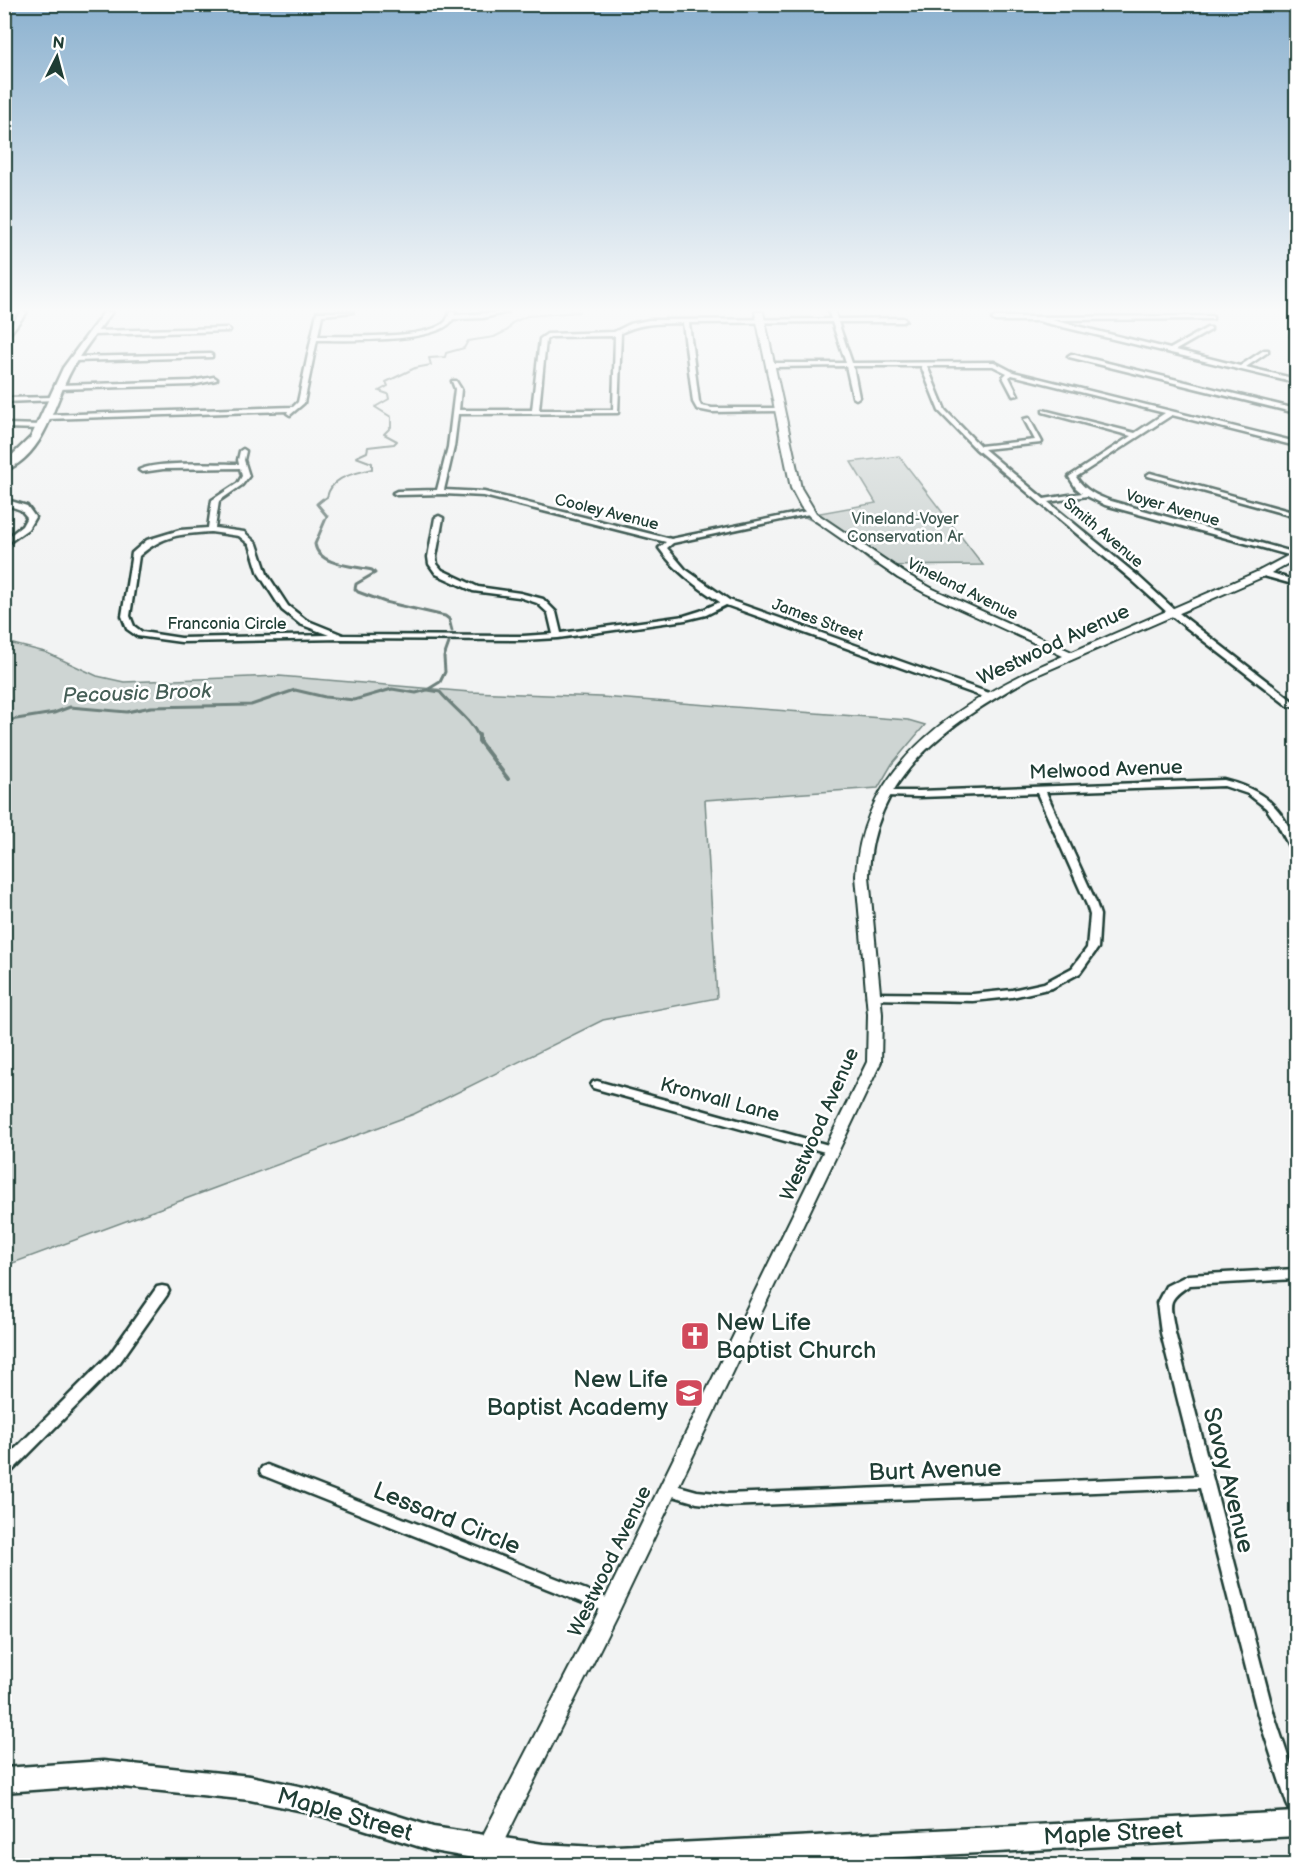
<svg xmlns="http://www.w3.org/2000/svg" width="1301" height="1870" font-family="'Balsamiq Sans',sans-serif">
	<rect width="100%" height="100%" fill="#f2f3f3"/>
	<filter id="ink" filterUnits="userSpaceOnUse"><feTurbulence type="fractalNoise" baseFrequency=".0167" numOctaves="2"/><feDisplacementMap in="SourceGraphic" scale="12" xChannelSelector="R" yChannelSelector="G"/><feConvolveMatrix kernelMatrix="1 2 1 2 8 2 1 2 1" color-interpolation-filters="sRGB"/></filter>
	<g filter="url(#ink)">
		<g fill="#ced5d3" stroke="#768984" stroke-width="1.5">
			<path d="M899,456L983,565L875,566L840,535L803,516L876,503L851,462Z"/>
			<path d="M5,642L45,652L97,676L124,682L279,676L470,692L601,697L908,720L925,725L892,764L878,788L705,800L717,998L603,1020L414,1114L5,1266Z"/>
		</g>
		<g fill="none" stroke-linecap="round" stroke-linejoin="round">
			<path stroke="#6d807b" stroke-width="2" d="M321,501L327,497C332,476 353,474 372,469V463L356,457L367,452L368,447L394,444L397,441L384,434L391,427V417L375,407L389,399L388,394L379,391L388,386L386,382L415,368L431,365L429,358L445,357L446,353L464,348L468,341L494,337L508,330L512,323L527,316L579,312"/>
			<g stroke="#6d807b" stroke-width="3">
				<path d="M323,499L317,504L327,516L315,544C318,566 355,566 372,570L375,573L356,584L355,589L358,592L385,602L445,616L449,619L452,631"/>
				<path d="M428,690L440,692C453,708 470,718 479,737"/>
				<path d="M4,721L54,713L70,707L127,712L151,707L251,705L295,690L325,697L354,700L392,689L416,693L427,690L440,682L445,672L444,657L449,643"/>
			</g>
			<path stroke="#6d807b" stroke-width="4" d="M479,735V741L508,779"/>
			<g stroke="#1f3d34" stroke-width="5">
				<g id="minor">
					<path d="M21,312H27L4,341V334Z"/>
					<path d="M317,312H353L322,315L318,336C344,336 430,340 446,321C448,318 449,315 450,312H456L454,315L508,312L483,318L453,319C441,344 343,340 317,340L304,403L290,415L287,413L288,411L47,419L44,417L47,415L293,407L298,402Z"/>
					<path d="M829,312H835L837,319L903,318L906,320L903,322H838L852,363L994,362L1013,372L1296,442V446L1172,415L1076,477C1084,490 1097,496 1111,501L1296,553V557L1105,505L1087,496L1048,502L1139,577L1175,610L1294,702V706H1288L1169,614L1133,581L976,449L939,411L921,366H853L859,397L856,399L853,397L846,366L771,367L768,365L771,363H846L832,322L689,323L699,402L701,406L712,408H781L782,409L779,411L712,412L697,409L693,402L683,323C660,324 642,322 621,333L618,413L458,414L454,447L444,490L484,492L671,539L812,510L813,512L809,514L673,543L667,548L685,569L729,600L992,694V698H986L726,605L706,615L685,620L558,638L523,640L342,639L181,642L137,636L127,629L122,616L132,553L147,540L180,530L208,528L212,500L238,483L242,476L240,468L163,469L142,472L139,470C155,461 217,464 239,464L238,460L240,451L243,449L246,451L244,460L249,476L242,485L219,501L215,528L244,532L257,544L267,574L288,606L306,620L343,635L523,636L553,634L548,613L537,603L519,597L473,591L436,574L429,564L428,557L435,518L439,516L443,518L436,557L437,564L442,570L478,587L520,593L543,599L556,612L561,633L684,616L700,611L720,602C697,587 675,571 659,548L666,542L484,496L444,494L397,495L393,493L397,491L437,490L448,447L455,389L452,381H456L461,389L459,410H532L540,339L547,334L614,332L630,324L649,320L831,319ZM615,336L613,410H539L546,340L550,337ZM927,366H993L1007,373L1003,377L1013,396L1018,395L1009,377L1012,375L1165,413L1135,433L1043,410V412L1131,436L1070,476L1069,477L1076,488L1082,493L1044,499L984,449L1041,443L1042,442L1029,418L1024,419L1035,440L980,446L945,410ZM211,532L239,536L250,545L259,574L282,610L300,624L329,635L181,638L142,632L134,626L130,616L139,556C163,535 180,534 211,532Z"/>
					<path d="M1211,316L1213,317V319L1052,320L1170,349L1207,328H1211V330L1176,350L1240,366L1264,350H1268V352L1246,367L1296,379V383L1038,321H995L992,319L995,317Z"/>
					<path d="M227,328L230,330L229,331L93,335L90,333L93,331Z"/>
					<path d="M1291,335L1296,336V340L1291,337Z"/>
					<path d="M210,354L212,355V357L74,361L71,359L74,357Z"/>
					<path d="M1071,354L1296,409V413L1069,357L1068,356Z"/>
					<path d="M214,377L217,379L216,380L192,385L58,389L55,387L58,385L192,381Z"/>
					<path d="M54,397L57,399L56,400L4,402V398Z"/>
					<path d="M4,424L43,425L46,427L43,429L4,428Z"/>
					<path d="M1150,473L1296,513V517L1148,476L1147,475Z"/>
					<path d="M4,499L27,506L35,517L28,529L4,546V540L22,526L27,517L21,510L4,504Z"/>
					<path d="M1260,571H1266L1296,581V585L1260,575Z"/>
					<path d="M1224,780C1252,787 1271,797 1286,822C1292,832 1296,840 1296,853L1291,850L1278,825L1266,808L1248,794L1224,786L1046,792L1095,900L1100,915L1098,948L1080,973L1052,988L1012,997L973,1001L872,999L867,996L872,993L973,994L1012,990L1044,983L1072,968L1087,948L1090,915L1087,905L1037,793L919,797L885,796L880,793L882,791H919Z"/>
					<path d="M597,1081L832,1146L836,1147L838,1150L836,1153L832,1154L593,1088L591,1085L593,1082Z"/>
					<path d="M1296,1269V1279L1190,1285C1164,1301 1171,1305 1175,1333L1274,1715L1296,1780V1812L1290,1810L1287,1804L1258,1715L1200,1488L726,1506L697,1503L663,1493L661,1489L663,1485L668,1483L697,1491L726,1494L1197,1476L1161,1333L1157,1303L1166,1286L1188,1275Z"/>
					<path d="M162,1286L167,1287L169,1291L167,1295L120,1362L9,1474L4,1476V1460L110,1354L157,1287Z"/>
					<path d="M267,1465L617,1602L619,1607L617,1612L611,1614L262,1475L260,1471L262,1467Z"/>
				</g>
			</g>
			<g stroke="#1f3d34" stroke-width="4">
				<path id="tertiary" d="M755,312H763L801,488L816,513L906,574L933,589L1072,652L1259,571L1293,553L1296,552V559L1267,575L1030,678C950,723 872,774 869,876L882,1014L881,1062L618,1613L496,1857L488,1860L480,1857L477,1849L480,1841L604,1601L867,1062L868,1014L856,876C861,760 967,697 1063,656L925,593L898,578L810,517L801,507L791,488Z"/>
			</g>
			<g stroke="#1f3d34" stroke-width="5">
				<g id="secondary">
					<path d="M104,312H112C98,331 83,349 72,369C53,403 46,455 4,471V463L31,437L63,368Z"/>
					<path d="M103,1761L250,1776L313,1789L433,1827L543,1844L597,1847L1296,1812V1836L734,1866H518L433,1851L313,1813L250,1800L103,1785L4,1792V1768Z"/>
				</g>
			</g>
			<use href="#minor" fill="#fff" fill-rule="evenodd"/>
			<use href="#tertiary" fill="#fff" fill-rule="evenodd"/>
			<use href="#secondary" fill="#fff" fill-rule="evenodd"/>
		</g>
	</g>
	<linearGradient id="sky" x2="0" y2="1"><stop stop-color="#8bb1cf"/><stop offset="0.54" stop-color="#f9fafa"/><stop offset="1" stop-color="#f9fafa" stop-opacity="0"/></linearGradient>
	<rect width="1301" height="574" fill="url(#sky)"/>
	<defs>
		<g id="church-square" transform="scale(1.5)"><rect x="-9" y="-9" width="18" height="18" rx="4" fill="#d1495b" stroke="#fff"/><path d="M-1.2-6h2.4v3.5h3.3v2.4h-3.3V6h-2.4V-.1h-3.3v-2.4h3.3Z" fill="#fff"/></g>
		<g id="school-square" transform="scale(1.5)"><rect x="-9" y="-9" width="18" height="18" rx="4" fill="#d1495b" stroke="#fff"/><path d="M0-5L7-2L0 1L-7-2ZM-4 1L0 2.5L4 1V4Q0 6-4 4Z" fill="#fff"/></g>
	</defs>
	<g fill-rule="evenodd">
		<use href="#church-square" x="695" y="1336"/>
		<use href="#school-square" x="689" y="1393"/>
	</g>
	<g text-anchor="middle" stroke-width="5" stroke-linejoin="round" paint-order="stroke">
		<g font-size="16" fill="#1f3d34" stroke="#fff">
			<text transform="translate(1173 507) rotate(16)" y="6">Voyer Avenue</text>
			<text transform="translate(607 511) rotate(14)" y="6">Cooley Avenue</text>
			<text transform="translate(1104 532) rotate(40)" y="6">Smith Avenue</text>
			<text transform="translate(963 588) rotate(26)" y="6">Vineland Avenue</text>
			<text transform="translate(818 619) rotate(20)" y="6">James Street</text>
			<text x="227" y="629">Franconia Circle</text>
		</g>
		<g font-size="16" fill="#425b54" stroke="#fff">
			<text x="905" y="524">Vineland-Voyer<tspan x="905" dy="18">Conservation Ar</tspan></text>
		</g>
		<g font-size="20" fill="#1f3d34" stroke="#fff">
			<text transform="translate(1053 644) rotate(-25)" y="7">Westwood Avenue</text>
			<text transform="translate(1106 769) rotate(-2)" y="7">Melwood Avenue</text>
			<text transform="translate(720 1099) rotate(15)" y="7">Kronvall Lane</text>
			<text transform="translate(819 1124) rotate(-66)" y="7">Westwood Avenue</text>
			<text transform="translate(609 1561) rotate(-64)" y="7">Westwood Avenue</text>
		</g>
		<g font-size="21" font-style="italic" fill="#465f57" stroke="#fff">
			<text transform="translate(137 693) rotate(-2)" y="7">Pecousic Brook</text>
		</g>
		<g font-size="24" fill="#1f3d34" stroke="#fff" text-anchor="start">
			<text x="716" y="1330">New Life<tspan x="716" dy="28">Baptist Church</tspan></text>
			<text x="668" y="1387" text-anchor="end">New Life<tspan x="668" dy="28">Baptist Academy</tspan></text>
		</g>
		<g font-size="24" fill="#1f3d34" stroke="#fff">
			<text transform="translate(935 1470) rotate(-2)" y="8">Burt Avenue</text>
			<text transform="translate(1229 1480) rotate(76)" y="8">Savoy Avenue</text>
			<text transform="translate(447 1518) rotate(22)" y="8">Lessard Circle</text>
			<text transform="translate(345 1814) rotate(16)" y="8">Maple Street</text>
			<text transform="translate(1113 1833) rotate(-3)" y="8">Maple Street</text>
		</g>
	</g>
	<rect width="1301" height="1870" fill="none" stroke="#fff" stroke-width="24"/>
	<rect x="12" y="12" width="1277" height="1846" fill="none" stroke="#1f3d34" stroke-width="2" filter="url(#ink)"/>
	<g transform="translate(57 57) rotate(6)" stroke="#ffffff" stroke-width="4.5" paint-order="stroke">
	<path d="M0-4.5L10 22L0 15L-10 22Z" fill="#1f3d34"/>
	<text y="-9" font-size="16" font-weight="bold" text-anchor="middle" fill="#1f3d34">N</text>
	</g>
</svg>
